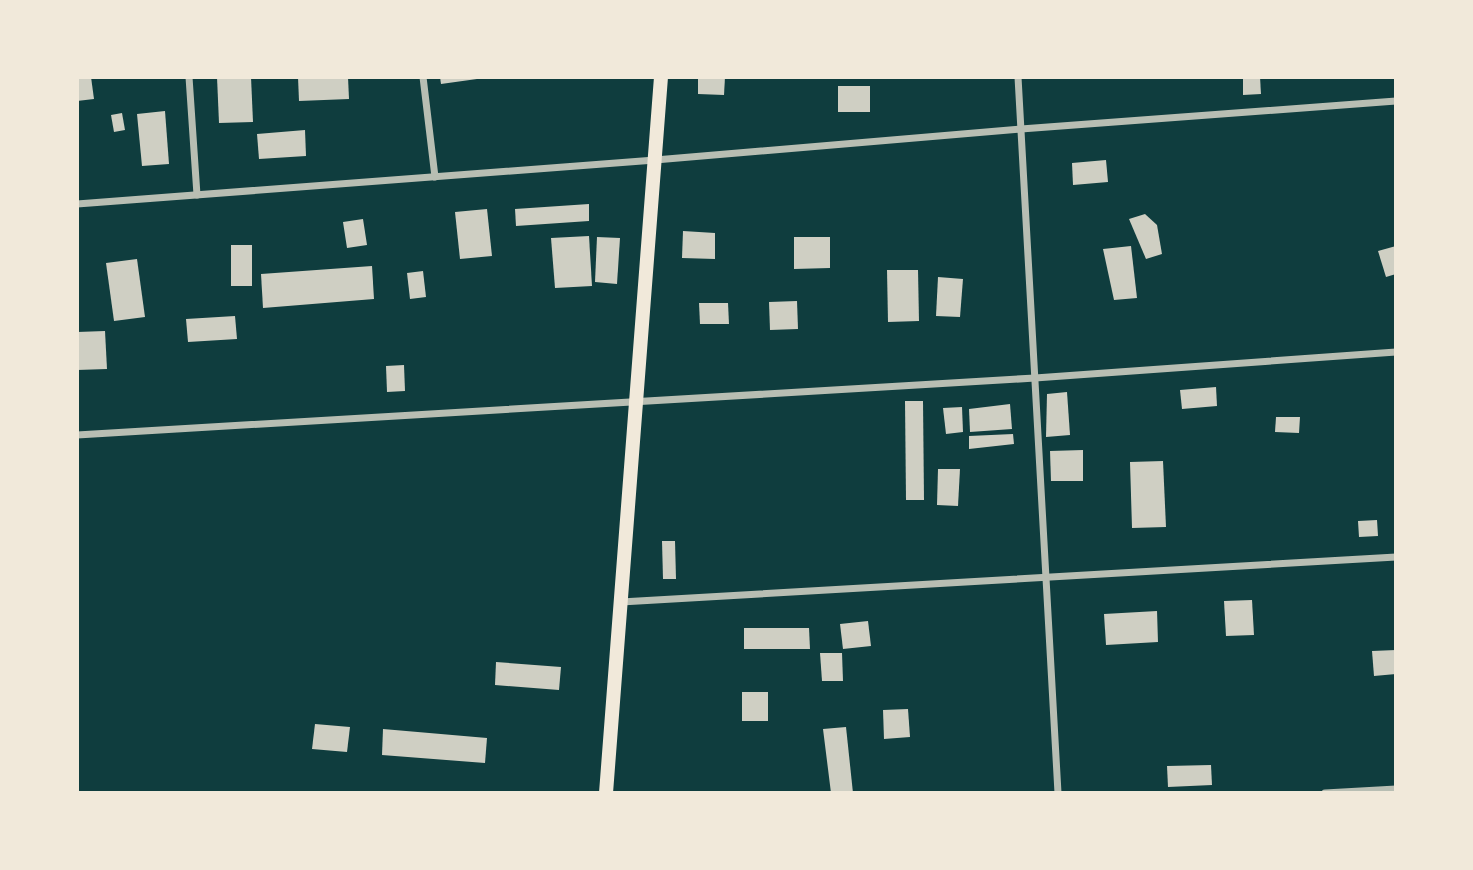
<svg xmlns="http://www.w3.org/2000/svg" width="1473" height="870" font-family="Roboto,sans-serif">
	<rect width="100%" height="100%" fill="#0f3d3e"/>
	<g fill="#cfcfc3">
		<path d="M77,77H91L94,99L77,101Z"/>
		<path d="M217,77H251L253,122L219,123Z"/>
		<path d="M298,77H348L349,99L299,101Z"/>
		<path d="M440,77H477V79L441,84Z"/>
		<path d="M698,77H725L724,95L698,94Z"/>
		<path d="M1243,77H1260L1261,94L1243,95Z"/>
		<rect x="838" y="86" width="32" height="26"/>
		<path d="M165,111L169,164L142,166L137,114Z"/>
		<path d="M122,113L125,130L114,132L111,115Z"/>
		<path d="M305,130L306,156L259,159L257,134Z"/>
		<path d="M1106,160L1108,182L1073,185L1072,163Z"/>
		<path d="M589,204V221L516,226L515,209Z"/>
		<path d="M487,209L492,256L460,259L455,212Z"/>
		<path d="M1145,214L1157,225L1162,254L1146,259L1129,219Z"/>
		<path d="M363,219L367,245L347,248L343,222Z"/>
		<path d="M683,231L715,233V259L682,258Z"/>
		<path d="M589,236L592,286L555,288L551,238Z"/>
		<path d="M597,237L620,238L617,284L595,282Z"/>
		<path d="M794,237H830V268L794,269Z"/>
		<rect x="231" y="245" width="21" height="41"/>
		<path d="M1131,246L1137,298L1114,300L1103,249Z"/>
		<path d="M1396,246V274L1386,277L1378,251Z"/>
		<path d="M137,259L145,317L114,321L106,263Z"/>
		<path d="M372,266L374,299L263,308L261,274Z"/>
		<path d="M887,270H918L919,321L888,322Z"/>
		<path d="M423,271L426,297L410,299L407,273Z"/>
		<path d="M938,277L963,279L960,317L936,316Z"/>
		<path d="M797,301L798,329L770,330L769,302Z"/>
		<path d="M699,303H728L729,324H700Z"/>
		<path d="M235,316L237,339L188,342L186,319Z"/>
		<path d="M105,331L107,369L77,370V332Z"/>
		<path d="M404,365L405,391L387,392L386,366Z"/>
		<path d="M1216,387L1217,406L1182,409L1180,390Z"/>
		<path d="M1067,392L1070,435L1046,437L1047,394Z"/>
		<path d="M905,401H923L924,500H906Z"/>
		<path d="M1010,404L1012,429L970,432L969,409Z"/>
		<path d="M962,407L963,432L946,434L943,408Z"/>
		<path d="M1276,417H1300L1299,433L1275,432Z"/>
		<path d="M1013,434L1014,444L969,449V436Z"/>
		<path d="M1083,450V481H1051L1050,451Z"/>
		<path d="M1163,461L1166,527L1132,528L1130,462Z"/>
		<path d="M938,469H960L958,506L937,505Z"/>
		<path d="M1377,520L1378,536L1359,537L1358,521Z"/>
		<path d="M662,541H675L676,579H663Z"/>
		<path d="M1252,600L1254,635L1226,636L1224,601Z"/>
		<path d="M1157,611L1158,642L1106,645L1104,614Z"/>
		<path d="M868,621L871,646L843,649L840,624Z"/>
		<path d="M744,628H809L810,649H744Z"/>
		<path d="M1396,650V674L1374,676L1372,651Z"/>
		<path d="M820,653H842L843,681H822Z"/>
		<path d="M496,662L561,667L559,690L495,685Z"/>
		<rect x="742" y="692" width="26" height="29"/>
		<path d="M908,709L910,737L884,739L883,710Z"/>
		<path d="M315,724L350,727L347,752L312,749Z"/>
		<path d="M846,727L853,793H831L823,729Z"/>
		<path d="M383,729L487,738L485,763L382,755Z"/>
		<path d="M1211,765L1212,785L1168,787L1167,766Z"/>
	</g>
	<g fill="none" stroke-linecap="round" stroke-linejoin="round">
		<g stroke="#b8beb3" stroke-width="7">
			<path d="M189,77L197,195"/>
			<path d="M423,77L435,177"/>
			<path d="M1018,77L1058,793"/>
			<path d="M77,204L655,160L1021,129L1396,101"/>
			<path d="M77,435L1035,378L1396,352"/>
			<path d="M621,602L1396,557"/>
			<path d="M1325,793L1396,789"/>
		</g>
		<path stroke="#f1e9da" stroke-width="14" d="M606,793L661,77"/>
	</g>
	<rect width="1473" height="870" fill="none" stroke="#f1e9da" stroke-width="158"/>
</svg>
